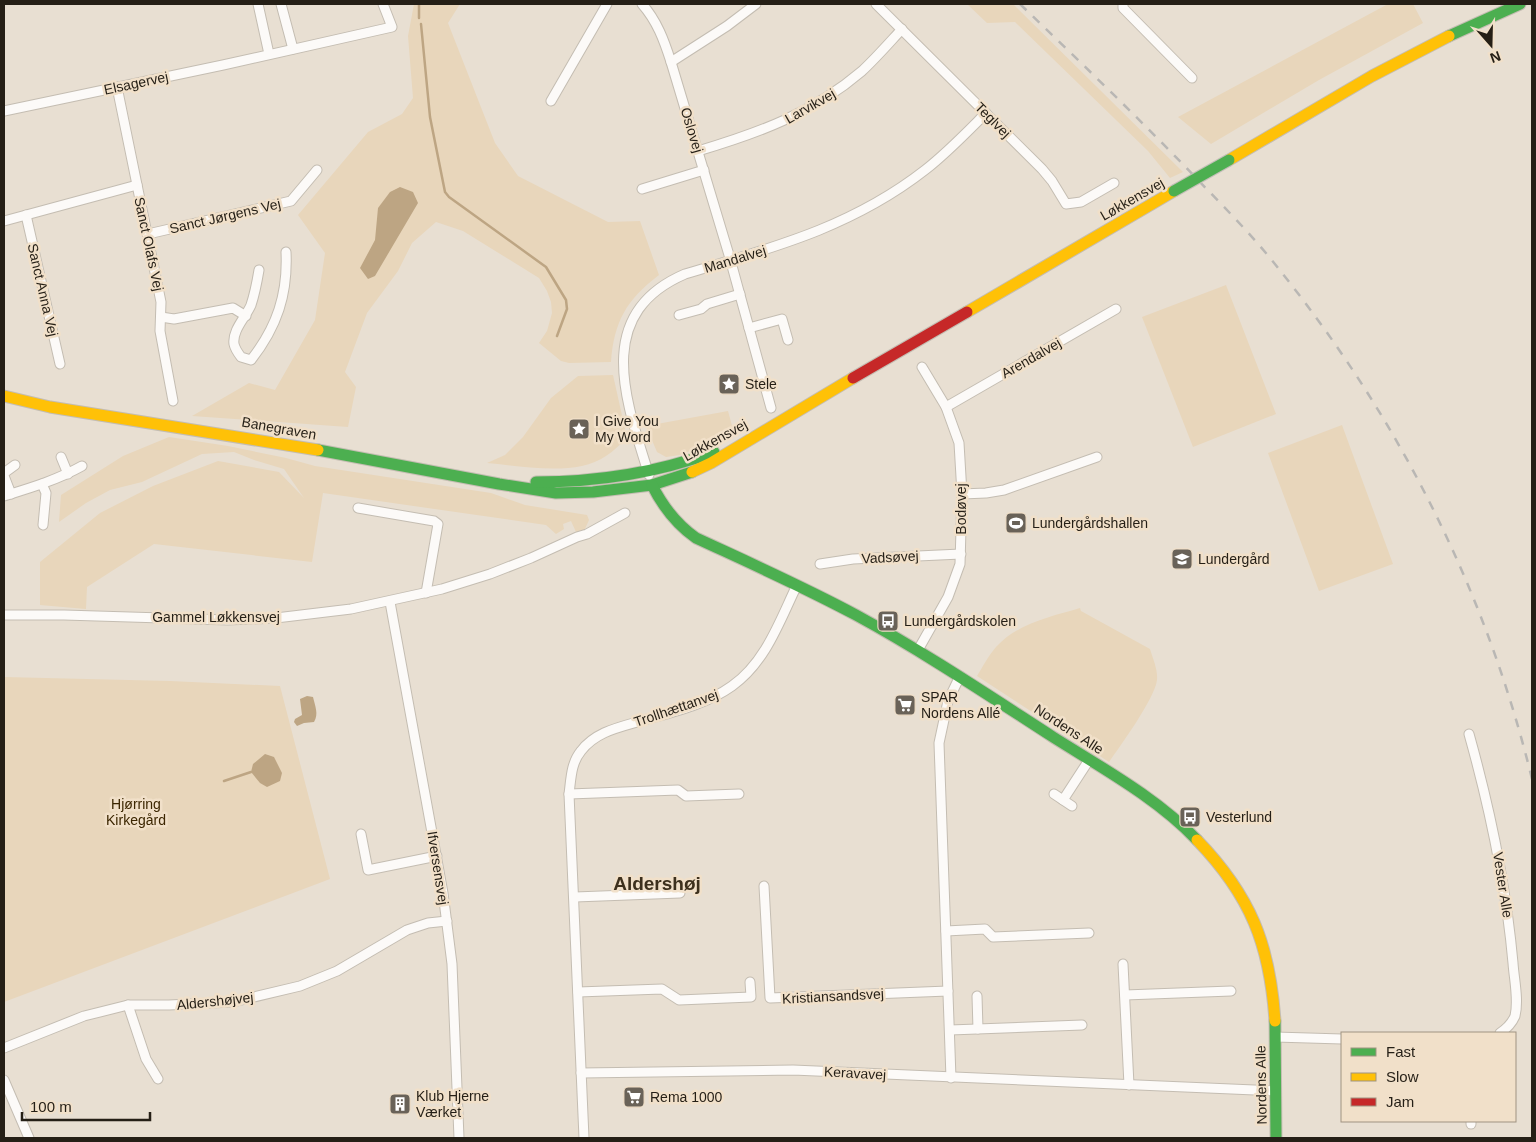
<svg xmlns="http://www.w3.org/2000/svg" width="1536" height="1142" font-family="Arial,sans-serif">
	<rect width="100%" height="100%" fill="#e8dfd2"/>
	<g fill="#e8d6bb">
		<path d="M414,4H460L448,23L495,143L518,176L608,222L640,221L659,275C626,300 614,322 611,362L569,363L561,361L539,343L547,331L552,313L551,302L547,291L539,278L463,231L436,222L412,243L398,271L367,313L345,372L356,387L348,427L192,416L249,383L275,390L315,320L325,253L298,215L368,132L402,114L413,98L408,36Z"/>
		<path d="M967,4H1013L1183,172L1170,178L1148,151L1015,22L987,23Z"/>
		<path d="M1388,4H1413L1423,23L1319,80L1211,144L1178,117Z"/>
		<path d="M1226,285L1276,414L1193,447L1142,317Z"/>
		<path d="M613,375L627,438C620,444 614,451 606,456C576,477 522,466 487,463L505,455L523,437L551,398L578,376Z"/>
		<path d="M728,411L734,433L680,455L666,457L657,452L646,426Z"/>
		<path d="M1342,425L1393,564L1319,591L1268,453Z"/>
		<path d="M169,437L228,446L286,458L315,466L491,493L525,505L587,515L589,520L584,531L576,532L571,521L563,524L564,529L556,534L546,525L323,493L312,562L154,544L87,587L86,609L40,605V562L100,513L153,486L218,461L279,472L304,498L284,469L254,460L234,452L202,454L142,482L110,490L86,503L59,522L61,495L123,456Z"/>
		<path d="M1080,608L1081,611L1150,649C1153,659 1158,670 1157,680C1155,698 1121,745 1109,762L977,676C983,666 989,655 996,647C1018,623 1050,617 1080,608Z"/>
		<path d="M4,677L170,681L280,686L330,879L4,1002Z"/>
	</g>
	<g fill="#bda583">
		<path d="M400,187L413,192L418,203L375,276L368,279L360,268L375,240L378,208L390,192Z"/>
		<path d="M307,696L313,697C315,706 319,714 314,722L304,723L297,726L294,722L295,719L302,715L300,699Z"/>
		<path d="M265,754L274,757L282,773L280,781L267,787L260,783L251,772L253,764Z"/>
	</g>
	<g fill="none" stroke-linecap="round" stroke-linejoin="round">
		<g stroke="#bda583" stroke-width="2.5">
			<path d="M419,4V18"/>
			<path d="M421,24L430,117L445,192L449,197L546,267L566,300L567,309L557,336"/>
			<path d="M224,781L251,772"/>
		</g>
		<g stroke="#c4bdb2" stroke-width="11">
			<g id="street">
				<path d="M258,4L269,54"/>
				<path d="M281,4L293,49"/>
				<path d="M642,4C657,21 664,40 671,62L729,255L771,408"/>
				<path d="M876,4L1042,169L1052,181L1066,204L1081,202L1114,183"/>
				<path d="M1123,4V8L1192,78"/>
				<path d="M671,62L727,26L756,4"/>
				<path d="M117,87L161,302L160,331L173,401"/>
				<path d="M551,101L607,4"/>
				<path d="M4,111L223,65L392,27L383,4"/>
				<path d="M698,151C759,133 813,113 862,71C876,58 889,43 902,29"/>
				<path d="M642,189L704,170"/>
				<path d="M26,215L60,364"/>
				<path d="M4,221L137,185"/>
				<path d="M148,234L291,201L317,170"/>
				<path d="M259,270C257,282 255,293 251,305C246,317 232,330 234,344C235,349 238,353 241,357L251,360C277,327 288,294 286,252"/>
				<path d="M679,315L701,309L707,304L740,294"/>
				<path d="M161,317L174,319L233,308L246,316"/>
				<path d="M749,328L782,319L788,340"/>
				<path d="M946,407L1116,309"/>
				<path d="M61,457L68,474"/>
				<path d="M4,473L15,465"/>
				<path d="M649,475C626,401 592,314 685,274C772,248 852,227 925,170C947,153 966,133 986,113"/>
				<path d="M4,476L11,494"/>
				<path d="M42,484L46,493L43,525"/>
				<path d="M962,494L986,493L1004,490L1097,457"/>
				<path d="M4,496C30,488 57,480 82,466"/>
				<path d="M358,508L434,521L438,524L426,593"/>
				<path d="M820,564L853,559L961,554"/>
				<path d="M390,602L443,893L452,964L459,1138"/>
				<path d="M4,615H64L228,620L276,618L351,609L442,589L490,574L531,558L577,537L587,534L625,513"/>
				<path d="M918,650L948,597L960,564L962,494L959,443L946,407L922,367"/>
				<path d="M1469,734C1490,809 1506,885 1513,963C1514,979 1519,1000 1515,1016C1512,1023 1506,1029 1500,1033"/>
				<path d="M569,794L678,790L686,796L739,794"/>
				<path d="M1054,794L1072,806"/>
				<path d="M1063,800L1089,760"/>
				<path d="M361,834L368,870L437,856"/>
				<path d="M764,886L770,998L948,991"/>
				<path d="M575,897L680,893"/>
				<path d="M946,931L985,929L993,937L1089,933"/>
				<path d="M1123,964L1129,1085"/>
				<path d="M578,992L662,989L679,1000L751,997L750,982"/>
				<path d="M1125,995L1231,991"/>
				<path d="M977,996L978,1029"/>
				<path d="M128,1005L146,1059L158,1079"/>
				<path d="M950,1030L1082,1025"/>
				<path d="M1275,1037L1342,1039"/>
				<path d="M4,1048L84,1016L128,1005H169L233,1002L300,986L337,971L407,930L428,923L447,921"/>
				<path d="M581,1073L793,1070L1276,1091"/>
				<path d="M951,1078L939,743L948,701L960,676"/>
				<path d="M4,1080L29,1138"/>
				<path d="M1471,1124V1121"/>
				<path d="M584,1138L569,794C571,779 571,763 581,751C596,731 621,727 644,720C674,712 707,704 732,686C766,662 780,620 797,585"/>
			</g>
		</g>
		<g stroke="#c4bdb2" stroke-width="13">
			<g id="fast">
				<path d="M1449,36L1520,4"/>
				<path d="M318,450L499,484L556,493L593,492L652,485L692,472"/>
				<path d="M536,482C598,482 656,473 714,452"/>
				<path d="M652,485C663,507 676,524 696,538C750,563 804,587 856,615C924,652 988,695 1053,737C1102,768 1157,798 1197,840"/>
				<path d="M1275,1021L1276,1138"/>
			</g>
		</g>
		<g stroke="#c4bdb2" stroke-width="13">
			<g id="slow">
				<path d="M1229,160L1372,76L1449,36"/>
				<path d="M967,312L1174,191"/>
				<path d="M4,396L50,407L318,450"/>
				<path d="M692,472L711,463L853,378"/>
				<path d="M1197,840C1251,896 1270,945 1275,1021"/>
			</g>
		</g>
		<g stroke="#c4bdb2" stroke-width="13">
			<path id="jam" d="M853,378L967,312"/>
		</g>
		<use href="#street" stroke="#fcfaf8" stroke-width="9"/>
		<use href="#fast" stroke="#4caf50" stroke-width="11"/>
		<use href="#slow" stroke="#ffc107" stroke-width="11"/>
		<use href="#jam" stroke="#c62828" stroke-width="11"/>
		<path stroke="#b9b7b4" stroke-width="2.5" stroke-dasharray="9 9" stroke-linecap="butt" d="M1020,4C1079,61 1139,118 1196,178C1225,208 1256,239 1282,273C1401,422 1487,594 1532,779"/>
		<g stroke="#c3bfb8" stroke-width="13" stroke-linecap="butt">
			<path id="fast-bridge" d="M1174,191L1229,160"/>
		</g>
		<use href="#fast-bridge" stroke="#4caf50" stroke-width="11"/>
	</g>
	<defs>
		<g id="sight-square" transform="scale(1.125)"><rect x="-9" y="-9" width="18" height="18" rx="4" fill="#696258" stroke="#f1e0c9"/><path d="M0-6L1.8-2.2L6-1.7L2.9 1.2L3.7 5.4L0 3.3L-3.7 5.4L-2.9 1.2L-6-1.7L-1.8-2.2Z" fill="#fff"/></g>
		<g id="stadium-square" transform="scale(1.125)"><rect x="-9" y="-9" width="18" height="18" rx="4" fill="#696258" stroke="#f1e0c9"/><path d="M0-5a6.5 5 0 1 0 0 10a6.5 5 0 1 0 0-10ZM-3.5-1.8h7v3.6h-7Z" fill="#fff"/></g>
		<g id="school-square" transform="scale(1.125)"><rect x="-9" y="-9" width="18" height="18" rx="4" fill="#696258" stroke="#f1e0c9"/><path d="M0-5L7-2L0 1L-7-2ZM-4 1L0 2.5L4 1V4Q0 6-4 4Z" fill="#fff"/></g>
		<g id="bus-square" transform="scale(1.125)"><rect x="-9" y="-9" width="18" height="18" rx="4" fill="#696258" stroke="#f1e0c9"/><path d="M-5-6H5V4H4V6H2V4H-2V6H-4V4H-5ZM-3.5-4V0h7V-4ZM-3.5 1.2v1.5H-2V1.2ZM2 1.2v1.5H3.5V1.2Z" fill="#fff"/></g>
		<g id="supermarket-square" transform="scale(1.125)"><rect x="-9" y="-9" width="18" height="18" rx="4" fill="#696258" stroke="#f1e0c9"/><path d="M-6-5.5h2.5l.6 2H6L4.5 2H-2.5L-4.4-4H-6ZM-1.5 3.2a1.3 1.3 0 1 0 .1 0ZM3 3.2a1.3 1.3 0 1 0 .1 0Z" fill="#fff"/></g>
		<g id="building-square" transform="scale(1.125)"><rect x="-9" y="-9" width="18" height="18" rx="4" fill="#696258" stroke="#f1e0c9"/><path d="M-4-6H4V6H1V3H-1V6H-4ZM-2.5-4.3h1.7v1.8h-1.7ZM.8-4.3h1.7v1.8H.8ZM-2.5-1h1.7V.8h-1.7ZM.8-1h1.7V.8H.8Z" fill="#fff"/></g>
	</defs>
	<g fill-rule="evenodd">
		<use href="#sight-square" x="729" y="384"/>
		<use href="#sight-square" x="579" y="429"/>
		<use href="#stadium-square" x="1016" y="523"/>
		<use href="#school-square" x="1182" y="559"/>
		<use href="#bus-square" x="888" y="621"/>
		<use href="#supermarket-square" x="905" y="705"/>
		<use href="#bus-square" x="1190" y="817"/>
		<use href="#supermarket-square" x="634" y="1097"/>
		<use href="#building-square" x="400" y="1104"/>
	</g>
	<g text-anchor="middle" stroke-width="5" stroke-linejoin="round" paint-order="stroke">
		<g font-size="14" fill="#251f16" stroke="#f1e0c9">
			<text transform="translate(136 83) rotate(-12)" y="5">Elsagervej</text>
			<text transform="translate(810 106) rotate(-30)" y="5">Larvikvej</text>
			<text transform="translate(993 120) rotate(45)" y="5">Teglvej</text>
			<text transform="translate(692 130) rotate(73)" y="5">Oslovej</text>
			<text transform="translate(1132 199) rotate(-30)" y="5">Løkkensvej</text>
			<text transform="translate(225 216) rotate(-13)" y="5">Sanct Jørgens Vej</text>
			<text transform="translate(149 244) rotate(78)" y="5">Sanct Olafs Vej</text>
			<text transform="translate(735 259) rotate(-17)" y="5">Mandalvej</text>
			<text transform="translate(43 290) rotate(77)" y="5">Sanct Anna Vej</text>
			<text transform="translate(1031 358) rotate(-30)" y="5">Arendalvej</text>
			<text transform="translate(279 428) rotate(10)" y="5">Banegraven</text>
			<text transform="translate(715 440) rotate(-29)" y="5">Løkkensvej</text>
			<text transform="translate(961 509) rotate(-90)" y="5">Bodøvej</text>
			<text transform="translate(890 557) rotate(-3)" y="5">Vadsøvej</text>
			<text x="216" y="622">Gammel Løkkensvej</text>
			<text transform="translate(676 708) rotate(-19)" y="5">Trollhættanvej</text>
			<text transform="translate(1069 729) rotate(33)" y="5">Nordens Alle</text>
			<text transform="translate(438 868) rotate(81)" y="5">Ifversensvej</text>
			<text transform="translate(1503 885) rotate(81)" y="5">Vester Alle</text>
			<text transform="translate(833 996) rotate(-3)" y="5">Kristiansandsvej</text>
			<text transform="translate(215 1001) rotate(-6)" y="5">Aldershøjvej</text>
			<text transform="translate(855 1073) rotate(3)" y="5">Keravavej</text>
			<text transform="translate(1261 1085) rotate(-91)" y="5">Nordens Alle</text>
		</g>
		<g font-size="14" fill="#251f16" stroke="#f1e0c9" text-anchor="start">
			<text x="745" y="389">Stele</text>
			<text x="595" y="426">I Give You<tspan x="595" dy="16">My Word</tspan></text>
			<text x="1032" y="528">Lundergårdshallen</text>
			<text x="1198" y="564">Lundergård</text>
			<text x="904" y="626">Lundergårdskolen</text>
			<text x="921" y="702">SPAR<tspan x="921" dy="16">Nordens Allé</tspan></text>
			<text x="1206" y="822">Vesterlund</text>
			<text x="416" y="1101">Klub Hjerne<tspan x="416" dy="16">Værket</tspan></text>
			<text x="650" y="1102">Rema 1000</text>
		</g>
		<g font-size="14" fill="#3c2601" stroke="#f1e0c9">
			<text x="136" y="809">Hjørring<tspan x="136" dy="16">Kirkegård</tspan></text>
		</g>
		<g font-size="19" font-weight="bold" fill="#3d301d" stroke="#f1e0c9">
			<text x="657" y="890">Aldershøj</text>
		</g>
	</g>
	<rect width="1536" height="1142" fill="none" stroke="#251f16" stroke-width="10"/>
	<rect x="1341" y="1032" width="175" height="90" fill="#f1e0c9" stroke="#9f9381"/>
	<rect x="1351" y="1048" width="25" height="8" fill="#4caf50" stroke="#9f9381"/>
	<text x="1386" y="1057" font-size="15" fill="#251f16">Fast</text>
	<rect x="1351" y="1073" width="25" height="8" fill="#ffc107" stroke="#9f9381"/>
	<text x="1386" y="1082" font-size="15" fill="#251f16">Slow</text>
	<rect x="1351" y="1098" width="25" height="8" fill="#c62828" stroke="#9f9381"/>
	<text x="1386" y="1107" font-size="15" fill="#251f16">Jam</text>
	<g transform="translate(1491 45) rotate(160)" stroke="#f1e0c9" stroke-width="4" paint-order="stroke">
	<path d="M0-4L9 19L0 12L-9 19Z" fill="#251f16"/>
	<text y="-8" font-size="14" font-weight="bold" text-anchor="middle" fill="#251f16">N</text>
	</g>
	<path d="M22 1112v8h128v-8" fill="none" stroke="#251f16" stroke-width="2.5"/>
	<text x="30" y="1112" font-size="15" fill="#251f16" stroke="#f1e0c9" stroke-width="4" paint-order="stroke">100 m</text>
</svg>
